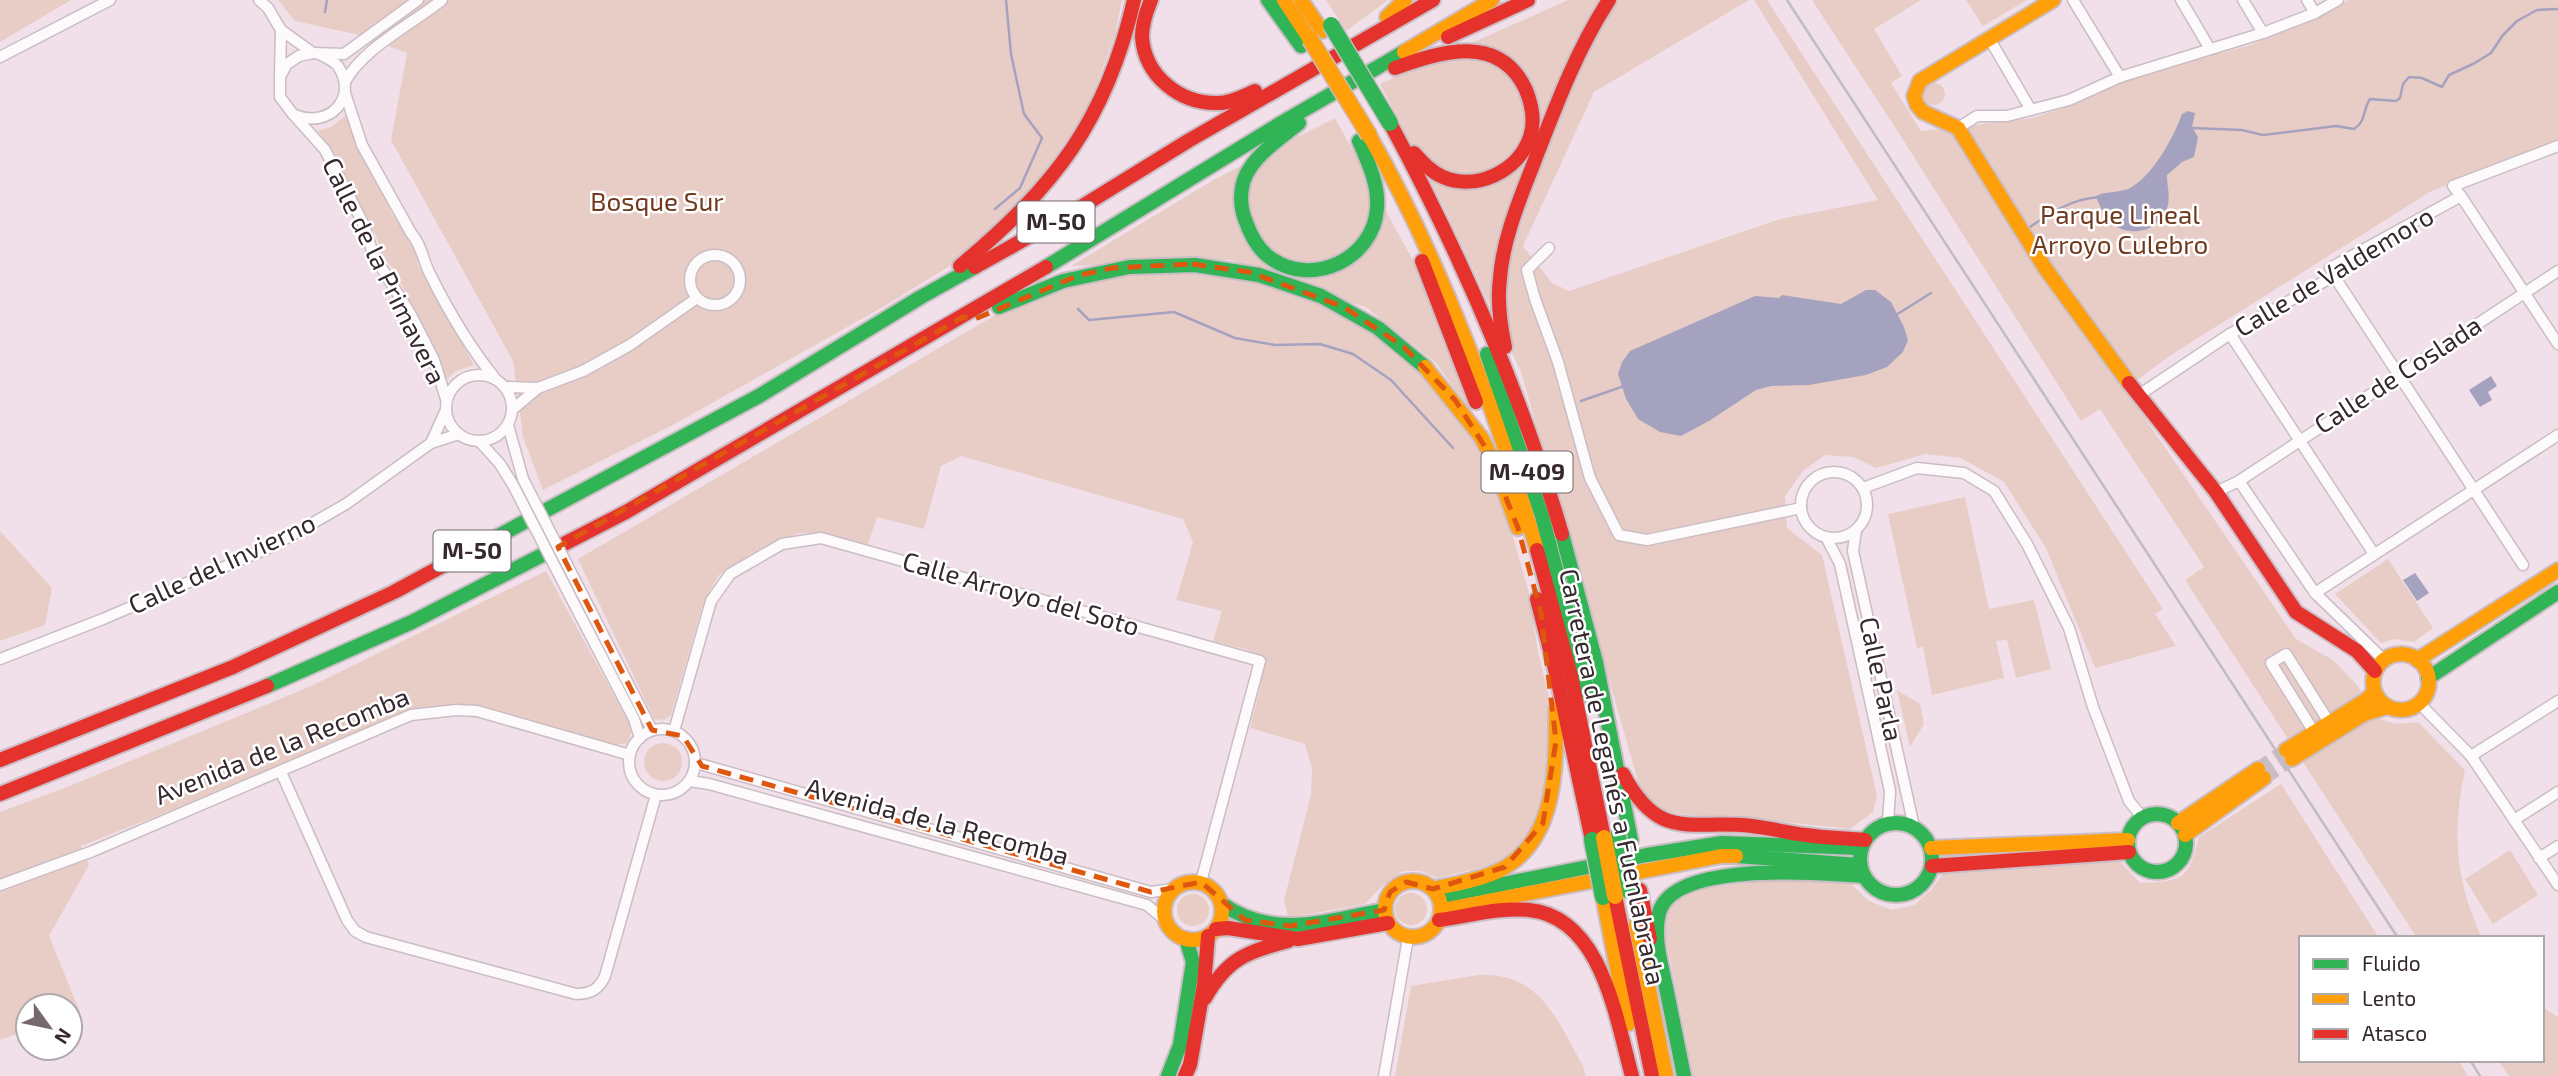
<svg xmlns="http://www.w3.org/2000/svg" width="2558" height="1076" font-family="'Exo 2',sans-serif">
	<rect width="100%" height="100%" fill="#f1e0e9"/>
	<g fill="#e8cdc7">
		<path d="M0,0H71L0,42Z"/>
		<path d="M278,0H1122L1115,35L1087,111L1042,175L1013,211L961,259L888,304L673,425L543,490L523,437L513,361L391,140L407,53L355,34L295,21Z"/>
		<path d="M1326,0H1388L1346,31Z"/>
		<path d="M1568,0H1749L1594,92L1523,246L1552,283L1569,291L1780,219L1878,200L1754,0H1767L2163,609L2155,614L2176,646L2095,668L2046,548L2004,482L1961,458L1925,454L1876,468L1853,457L1825,455L1803,471L1785,496L1787,528L1822,555L1877,796L1873,812L1850,829L1743,818L1701,817L1662,811L1640,788L1521,372L1444,207L1380,84Z"/>
		<path d="M1812,0H1921L1874,29L1902,76L1891,83L1921,131L2032,118L2076,104L2125,81L2166,67L2251,45L2315,18L2349,0H2558V140L2430,192L2171,355L2125,389L2296,639L2333,660L2356,684L2381,719L2395,724L2418,722L2465,770C2452,832 2455,881 2482,938H2417L2185,580L2204,567L2100,409L2081,421L1900,135Z"/>
		<path d="M1966,0H2027L1983,26Z"/>
		<circle cx="1934" cy="94" r="11"/>
		<path d="M345,116L392,214L414,245L418,265L474,365L456,371L447,379L437,352L392,267L378,253L379,244L376,236L333,154L318,131L331,127Z"/>
		<path d="M1335,118L1415,264L1475,418L1436,363L1367,308L1231,260L1071,266L1215,179Z"/>
		<path d="M1179,270L1251,280L1318,300L1370,331L1426,379L1464,420L1508,519L1529,593L1538,652L1550,701L1551,734L1547,777L1538,825L1502,863L1437,878L1421,871H1403L1381,887L1365,904L1288,918L1284,900L1311,795L1312,769L1305,744L1250,728L1261,684L1260,661L1248,650L1213,641L1222,611L1176,600L1193,542L1183,519L961,456L941,466L924,529L877,517L868,544L819,533H799L750,555L719,575L704,601L671,715L664,720L654,719L578,559L997,314L1099,276Z"/>
		<path d="M1965,497L1989,609L2034,600L2051,669L2016,678L2007,640L1996,641L2004,678L1932,695L1923,647L1917,648L1888,514Z"/>
		<path d="M0,531L52,588L45,625L0,641Z"/>
		<path d="M2388,559L2433,628L2414,642L2394,639L2381,643L2335,594Z"/>
		<path d="M546,571L628,721L632,731L627,743L614,745L480,708L432,707L403,713L291,763L81,846L89,865L49,936L80,1012L70,1016V1006H28V1030L0,1040V812L67,787L309,687Z"/>
		<path d="M1897,690L1920,704L1924,724L1910,747Z"/>
		<circle cx="663" cy="762" r="19"/>
		<path d="M2281,784L2379,938H2301V1060H2458L2468,1076H1693L1665,934L1668,908L1686,893L1712,887L1783,879L1850,883L1869,901L1892,910L1914,905L1932,889L1945,871L2105,861H2120L2140,883C2184,881 2189,879 2199,837Z"/>
		<path d="M2510,850L2538,895L2493,924L2465,879Z"/>
		<circle cx="1411" cy="909" r="16"/>
		<circle cx="1193" cy="910" r="16"/>
		<path d="M1478,975C1540,972 1557,1019 1583,1066L1586,1076H1395L1411,986Z"/>
		<path d="M2542,1007L2558,1017V1076H2509L2498,1060H2542Z"/>
	</g>
	<g fill="#a5a2bf">
		<path d="M2188,111L2195,113L2192,127L2198,137L2194,157L2182,162L2167,175C2167,188 2172,201 2165,213C2160,221 2152,228 2144,230C2117,236 2104,219 2096,196C2106,191 2117,193 2128,189C2151,179 2174,137 2182,114Z"/>
		<path d="M1866,290H1875L1891,302L1904,327L1908,340L1903,352L1887,367L1866,375L1809,385L1771,386L1756,390L1709,421L1681,436L1660,432L1638,419L1626,399L1618,374L1622,362L1630,351L1755,296L1779,298L1782,295L1841,304Z"/>
		<path d="M2491,376L2497,386L2488,392L2492,400L2480,407L2469,390Z"/>
		<path d="M2415,573L2429,593L2417,601L2403,580Z"/>
	</g>
	<g fill="none" stroke-linecap="round" stroke-linejoin="round">
		<g stroke="#a5a2bf" stroke-width="2.5">
			<path d="M325,12L327,0"/>
			<path d="M2192,128L2242,130L2263,135L2336,126L2354,129C2366,122 2363,109 2370,99L2396,101L2400,98L2403,84L2409,77L2422,78L2442,87L2449,75L2473,64L2491,53L2503,35L2517,21L2537,10L2558,9"/>
			<path d="M995,209L1020,188L1042,138L1024,114L1011,54L1006,0"/>
			<path d="M2027,229C2050,213 2071,199 2099,197"/>
			<path d="M1078,309L1089,320L1174,312L1235,338L1275,345L1320,344L1353,354L1391,380L1453,448"/>
			<path d="M1896,315L1931,293"/>
			<path d="M1581,401L1624,386"/>
		</g>
		<g stroke="#cbbbc4" stroke-width="14" stroke-dasharray="14 7" stroke-linecap="butt">
			<path d="M2258,769L2286,750"/>
			<path d="M2264,778L2292,759"/>
		</g>
		<g stroke="#cabdc4" stroke-width="13">
			<g id="street">
				<path d="M259,0L268,8L281,30L313,53"/>
				<path d="M418,0L344,54L313,53L299,56L287,64L280,77V97L292,113L325,150L364,225L373,254L411,315L434,360L446,399"/>
				<path d="M2073,0L2120,77"/>
				<path d="M2181,0L2210,49"/>
				<path d="M2243,0L2263,33"/>
				<path d="M2307,0L2315,13"/>
				<path d="M1989,38L2031,110"/>
				<path d="M0,57L110,0"/>
				<path d="M280,75L281,30"/>
				<path d="M345,82C362,49 412,24 442,0"/>
				<path d="M345,93L362,145L411,233C422,245 423,262 431,276C449,312 469,346 494,377"/>
				<path d="M295,115C329,129 359,98 338,66C334,61 325,57 319,54"/>
				<path d="M1958,128L1977,116H2007L2069,100L2120,77L2263,33L2315,13L2338,0"/>
				<path d="M2461,196L2558,344"/>
				<path d="M1549,248L1527,270L1535,299L1558,362L1590,478L1619,535L1647,540L1801,508"/>
				<circle cx="715" cy="280" r="25"/>
				<path d="M2334,276L2523,565"/>
				<path d="M2230,334L2374,554"/>
				<circle cx="479" cy="408" r="33"/>
				<path d="M505,387L538,388L583,371L630,345L697,298"/>
				<path d="M2139,395L2230,334L2334,276L2330,268L2461,196L2453,186L2558,146"/>
				<path d="M513,409L538,388"/>
				<path d="M508,425L523,479"/>
				<path d="M480,442L500,464L513,485"/>
				<path d="M431,443L445,412"/>
				<circle cx="1834" cy="505" r="33"/>
				<path d="M2239,481L2315,593L2384,660"/>
				<path d="M1863,488L1917,468L1964,473L1994,491L2027,544L2069,628L2093,707L2129,801L2142,817"/>
				<path d="M2216,492L2239,481L2558,271"/>
				<path d="M1856,530L1853,551L1914,827"/>
				<path d="M1826,537L1840,564L1890,791L1888,823"/>
				<path d="M579,588L652,730"/>
				<path d="M568,592L634,719L640,738"/>
				<path d="M2315,593L2558,435"/>
				<path d="M0,659L103,619L273,546L346,504L431,443L456,435"/>
				<path d="M2419,703L2471,756L2558,885"/>
				<circle cx="662" cy="762" r="33"/>
				<path d="M674,731L711,601L730,574L782,544L821,538L1260,661L1201,882"/>
				<path d="M2314,732L2271,663L2286,654L2329,722"/>
				<path d="M2471,756L2558,701"/>
				<path d="M696,763L1151,892L1174,889"/>
				<path d="M281,772L347,920L355,931L366,937L576,994C591,994 599,989 605,976L656,795"/>
				<path d="M690,781L709,784L1147,905L1166,921"/>
				<path d="M2514,820L2558,792"/>
				<path d="M2539,858L2558,846"/>
				<path d="M0,885L93,851L411,715L456,710L477,711L630,755"/>
				<path d="M1384,1076L1408,938"/>
			</g>
		</g>
		<g stroke="#cabdc4" stroke-width="18">
			<g id="fast">
				<path d="M1268,0L1301,46"/>
				<path d="M1299,123C1280,139 1257,153 1246,175C1239,190 1240,208 1246,222C1251,236 1257,248 1269,257C1311,289 1374,259 1377,208C1379,185 1368,162 1359,141"/>
				<path d="M1046,267L1283,122L1404,52"/>
				<path d="M999,307L1063,281L1129,267L1195,265L1259,275L1321,296L1378,328L1425,367"/>
				<path d="M1487,354L1542,516L1589,696"/>
				<path d="M1562,534L1596,662L1631,840"/>
				<path d="M459,557L759,396L921,297L975,267"/>
				<path d="M2428,678L2558,592"/>
				<path d="M267,686L412,622L556,548"/>
				<circle cx="2157" cy="843" r="29"/>
				<circle cx="1896" cy="859" r="36"/>
				<path d="M1736,856L1859,865"/>
				<path d="M1439,897L1647,855L1722,843L1861,848"/>
				<path d="M1222,904C1274,940 1327,921 1384,910"/>
				<path d="M1168,1076L1180,1045L1193,962L1186,939"/>
				<path d="M1684,1076C1678,1046 1672,1017 1666,987C1661,963 1653,937 1659,913C1673,860 1820,873 1863,876"/>
			</g>
		</g>
		<g stroke="#cabdc4" stroke-width="18">
			<g id="slow">
				<path d="M1284,0L1307,35"/>
				<path d="M1301,0L1322,31"/>
				<path d="M2053,0L1920,81L1914,96L1917,105L1923,112L1958,128L2045,268L2129,383"/>
				<path d="M1387,17L1405,0"/>
				<path d="M1404,52L1492,0"/>
				<path d="M1369,135C1443,265 1494,407 1537,550"/>
				<path d="M1425,367L1481,437L1494,462L1518,528"/>
				<circle cx="2401" cy="682" r="28"/>
				<path d="M2417,660L2558,570"/>
				<path d="M2286,750L2366,700L2374,692"/>
				<path d="M2292,759L2364,714L2387,707"/>
				<path d="M2178,823L2258,769"/>
				<path d="M2185,835L2264,778"/>
				<path d="M1931,848L2128,840"/>
				<circle cx="1413" cy="909" r="28"/>
				<circle cx="1193" cy="911" r="29"/>
				<path d="M1433,889C1454,884 1476,881 1496,872C1558,844 1556,766 1556,709"/>
				<path d="M1603,897L1628,1024"/>
				<path d="M1442,910L1721,856H1736"/>
				<path d="M1636,925L1666,1076"/>
			</g>
		</g>
		<g stroke="#cabdc4" stroke-width="18">
			<g id="jam">
				<path d="M1151,0C1146,12 1142,24 1142,37C1145,77 1181,104 1218,103C1231,103 1244,96 1255,91"/>
				<path d="M1448,37L1528,0"/>
				<path d="M1395,68C1441,51 1500,33 1526,90C1532,105 1535,122 1530,137C1518,172 1476,191 1443,177C1431,172 1422,162 1414,153"/>
				<path d="M1390,123C1461,255 1520,390 1562,534"/>
				<path d="M1422,261L1476,402"/>
				<path d="M960,266C1054,187 1106,122 1134,0"/>
				<path d="M975,267L1073,212L1188,141L1433,0"/>
				<path d="M1505,347C1500,324 1497,301 1500,278C1503,239 1519,201 1533,165C1555,108 1576,51 1609,0"/>
				<path d="M2129,383L2216,492L2296,612L2357,651L2375,671"/>
				<path d="M556,548L626,512L1046,267"/>
				<path d="M1537,550L1571,676L1604,838"/>
				<path d="M1537,599L1557,677L1592,840"/>
				<path d="M0,760L233,667L394,592L459,557"/>
				<path d="M1623,774C1660,843 1690,819 1752,826C1770,828 1788,833 1806,835C1825,838 1845,838 1865,840"/>
				<path d="M0,794L267,686"/>
				<path d="M1932,866L2129,852"/>
				<path d="M1640,890L1650,939"/>
				<path d="M1615,896L1652,1076"/>
				<path d="M1439,920C1469,916 1499,907 1529,910C1602,917 1616,1019 1632,1076"/>
				<path d="M1216,929L1228,928L1298,939L1388,923"/>
				<path d="M1205,998C1227,959 1246,952 1288,941"/>
				<path d="M1185,1076L1190,1065L1204,985L1208,936"/>
			</g>
		</g>
		<use href="#street" stroke="#fdfafc" stroke-width="10"/>
		<use href="#fast" stroke="#30b455" stroke-width="14"/>
		<use href="#slow" stroke="#ff9f0a" stroke-width="14"/>
		<use href="#jam" stroke="#e5322d" stroke-width="14"/>
		<g stroke="#c1bdbf" stroke-width="2.5">
			<path d="M1787,0L2398,938"/>
			<path d="M2470,1060L2480,1076"/>
		</g>
		<g stroke="#cabdc4" stroke-width="13" stroke-linecap="butt">
			<g id="street-bridge">
				<path d="M523,479L579,588"/>
				<path d="M513,485L568,592"/>
			</g>
		</g>
		<g stroke="#cabdc4" stroke-width="19" stroke-linecap="butt">
			<g id="fast-bridge">
				<path d="M1331,25L1390,123"/>
				<path d="M1618,836L1629,891"/>
				<path d="M1592,840L1603,897"/>
			</g>
		</g>
		<g stroke="#cabdc4" stroke-width="19" stroke-linecap="butt">
			<g id="slow-bridge">
				<path d="M1310,39L1369,135"/>
				<path d="M1604,838L1615,896"/>
			</g>
		</g>
		<use href="#street-bridge" stroke="#fdfafc" stroke-width="10"/>
		<use href="#fast-bridge" stroke="#30b455" stroke-width="16"/>
		<use href="#slow-bridge" stroke="#ff9f0a" stroke-width="16"/>
	</g>
	<path fill="none" stroke="#df570e" stroke-width="5" stroke-dasharray="14 9" stroke-linejoin="round" d="M1192,264L1249,272L1344,307L1404,347L1455,400L1487,450L1518,528L1541,613L1556,741L1543,823L1505,867L1433,889L1406,882L1390,892L1384,910L1290,926L1245,920L1201,882L1151,892L702,766L683,736L652,730L558,547L963,317L975,319L1077,276L1112,268Z"/>
	<g text-anchor="middle" stroke-width="5" stroke-linejoin="round" paint-order="stroke">
		<g fill="#fff" stroke="#72686d" stroke-width="2">
			<rect x="1017.5" y="201.5" width="77" height="41" rx="5"/>
			<rect x="1481.5" y="451.5" width="91" height="41" rx="5"/>
			<rect x="433.5" y="530.5" width="77" height="41" rx="5"/>
		</g>
		<g font-size="24" font-weight="bold" fill="#35282f">
			<text x="1056" y="230">M-50</text>
			<text x="1527" y="480">M-409</text>
			<text x="472" y="559">M-50</text>
		</g>
		<g font-size="26" fill="#703a1e" stroke="#fff">
			<text x="657" y="211">Bosque Sur</text>
			<text x="2120" y="224">Parque Lineal<tspan x="2120" dy="30">Arroyo Culebro</tspan></text>
		</g>
		<g font-size="26" fill="#35282f" stroke="#fff">
			<text transform="translate(384 271) rotate(64)" y="9">Calle de la Primavera</text>
			<text transform="translate(2334 272) rotate(-31)" y="9">Calle de Valdemoro</text>
			<text transform="translate(2398 375) rotate(-33)" y="9">Calle de Coslada</text>
			<text transform="translate(222 564) rotate(-25)" y="9">Calle del Invierno</text>
			<text transform="translate(1021 594) rotate(16)" y="9">Calle Arroyo del Soto</text>
			<text transform="translate(1881 679) rotate(78)" y="9">Calle Parla</text>
			<text transform="translate(282 746) rotate(-22)" y="9">Avenida de la Recomba</text>
			<text transform="translate(1612 777) rotate(78)" y="9">Carretera de Leganés a Fuenlabrada</text>
			<text transform="translate(937 822) rotate(15)" y="9">Avenida de la Recomba</text>
		</g>
	</g>
	<rect x="2299" y="936" width="245" height="126" fill="#ffffff" stroke="#aea9ac" stroke-width="2"/>
	<rect x="2313" y="959" width="35" height="10" fill="#30b455" stroke="#aea9ac" stroke-width="2"/>
	<text x="2362" y="971" font-size="21" fill="#35282f">Fluido</text>
	<rect x="2313" y="994" width="35" height="10" fill="#ff9f0a" stroke="#aea9ac" stroke-width="2"/>
	<text x="2362" y="1006" font-size="21" fill="#35282f">Lento</text>
	<rect x="2313" y="1029" width="35" height="10" fill="#e5322d" stroke="#aea9ac" stroke-width="2"/>
	<text x="2362" y="1041" font-size="21" fill="#35282f">Atasco</text>
	<g transform="translate(49 1027) rotate(123)"><circle r="33" fill="#ffffff" stroke="#aea9ac" stroke-width="2"/>
	<path d="M0-5L12 26L0 18L-12 26Z" fill="#776870"/>
	<text y="-10" font-size="19" font-weight="bold" text-anchor="middle" fill="#35282f">N</text>
	</g>
</svg>
